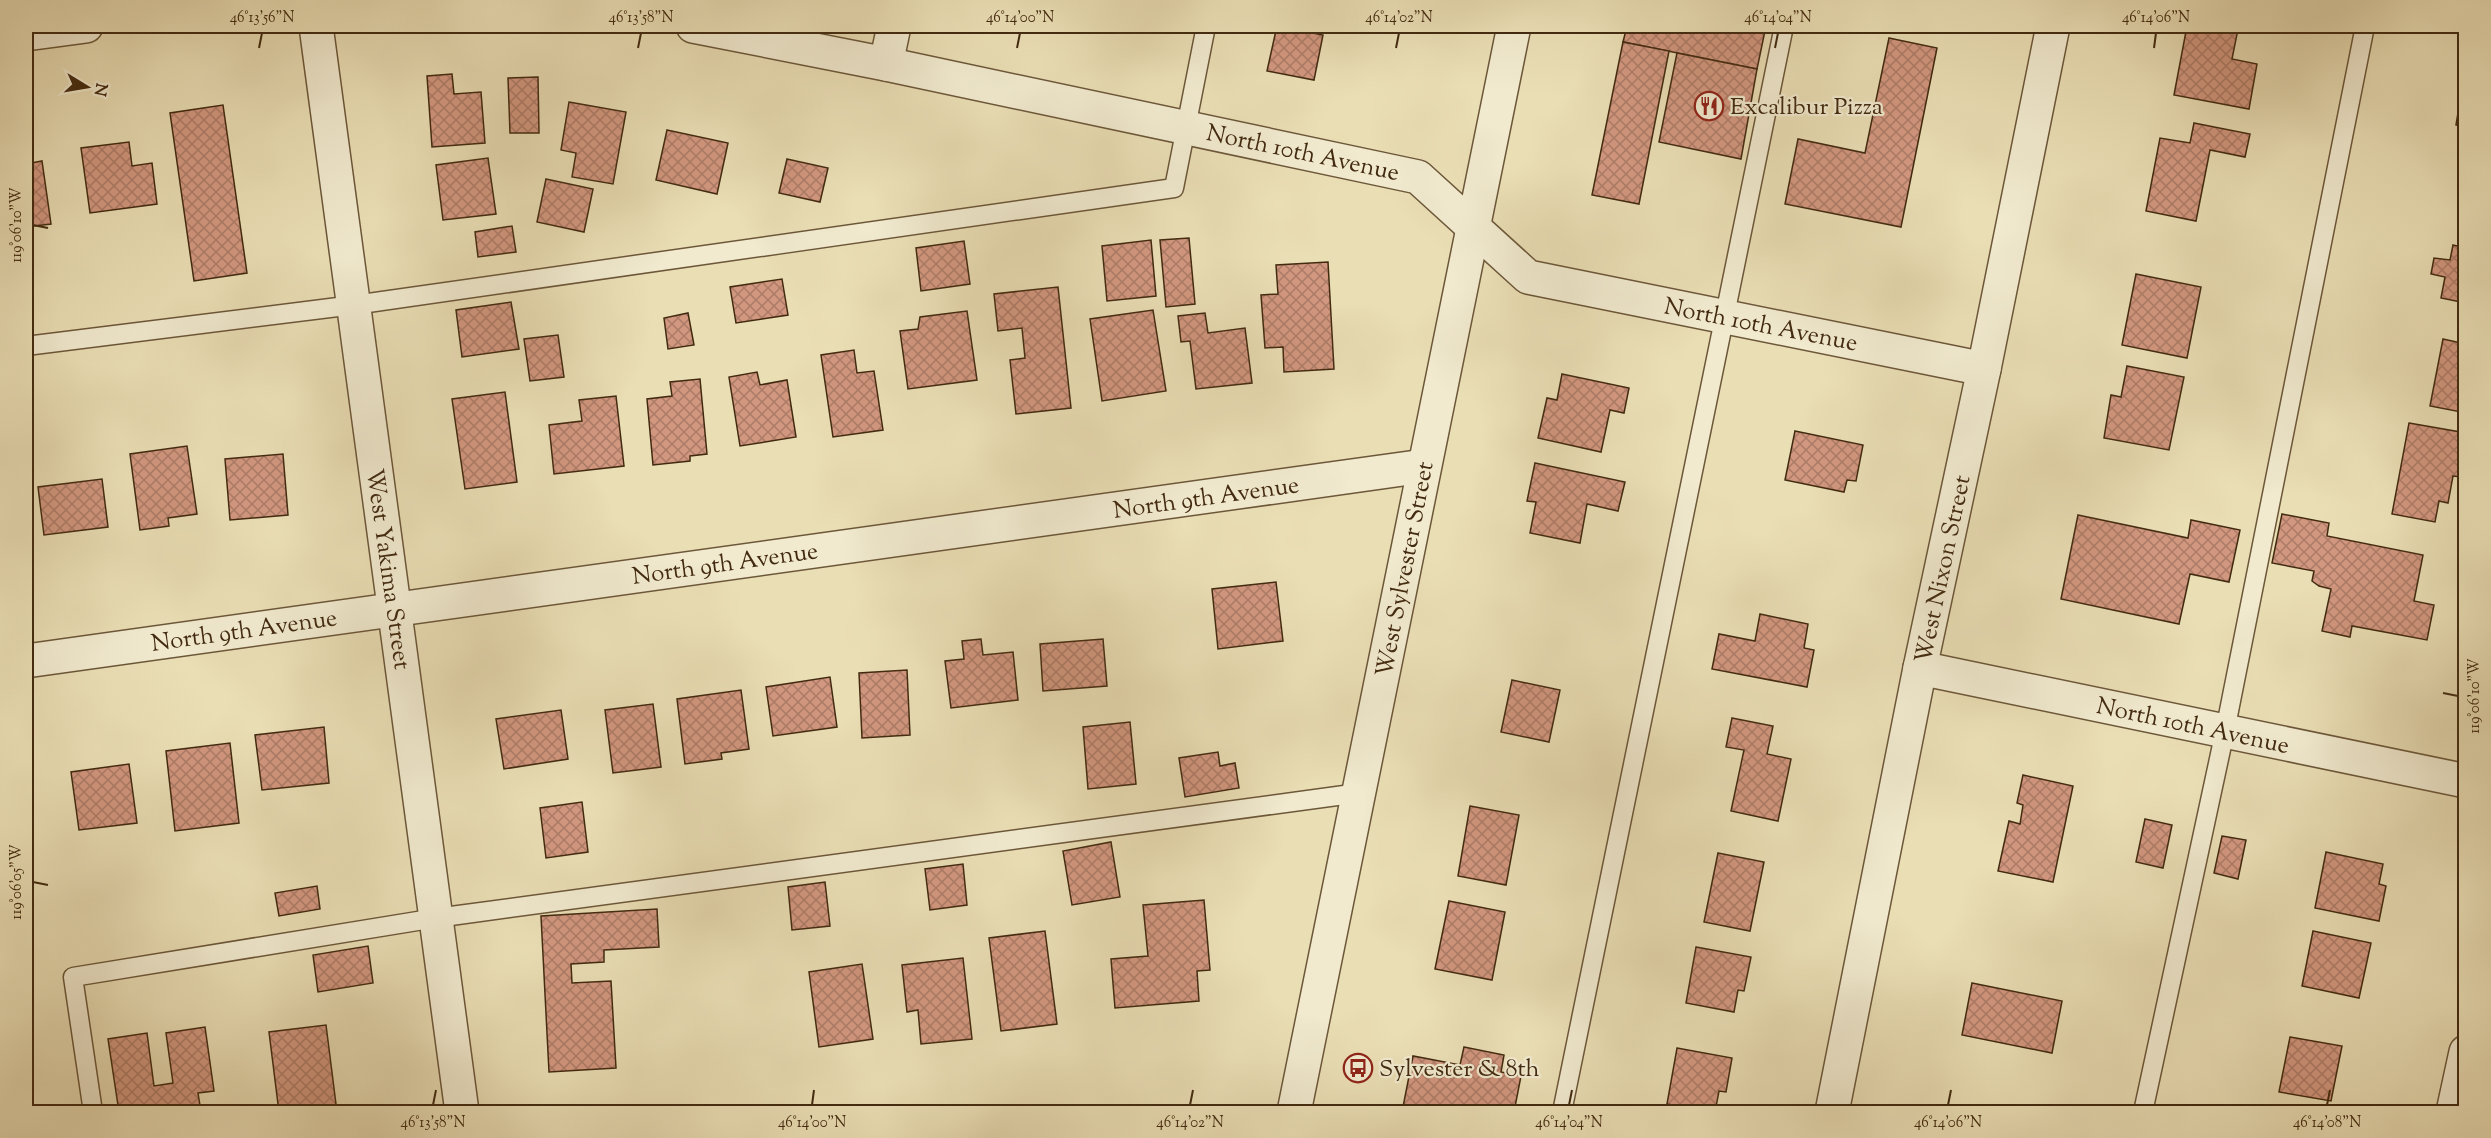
<svg xmlns="http://www.w3.org/2000/svg" width="2491" height="1138" font-family="'Sorts Mill Goudy',serif">
	<defs>
		<pattern id="building-cross-hatch" width="8" height="8" patternUnits="userSpaceOnUse" patternTransform="scale(1.5)"><rect width="8" height="8" fill="#d2977f"/><path d="M0 0l8 8M0 8l8-8" fill="none" stroke="#ac7b67"/></pattern>
	</defs>
	<rect width="100%" height="100%" fill="#eadeb5"/>
	<filter id="stains"><feTurbulence type="fractalNoise" baseFrequency=".00333" numOctaves="4"/><feColorMatrix values="0 0 0 0 .2 0 0 0 0 .09 0 0 0 0 .02 0 0 0 .5 -.17"/></filter>
	<radialGradient id="worn" r=".72"><stop offset=".6" stop-color="#630" stop-opacity="0"/><stop offset="1" stop-color="#630" stop-opacity=".3"/></radialGradient>
	<g fill="url(#building-cross-hatch)" stroke="#422a10" stroke-width="1.5">
		<path d="M1277,26L1323,35L1314,80L1267,71Z"/>
		<path d="M1627,26H1766L1757,69L1623,42Z"/>
		<path d="M2187,26H2219L2238,29L2232,59L2257,64L2249,109L2174,95Z"/>
		<path d="M1889,38L1937,48L1901,227L1785,204L1798,139L1865,153Z"/>
		<path d="M1623,42L1669,51L1639,204L1592,195Z"/>
		<path d="M1677,53L1757,69L1741,159L1659,142Z"/>
		<path d="M452,74L454,94L481,92L485,143L432,147L427,76Z"/>
		<path d="M538,77L539,133H510L508,78Z"/>
		<path d="M2460,101L2466,102V127L2456,125Z"/>
		<path d="M569,102L626,112L613,184L572,177L576,153L561,150Z"/>
		<path d="M223,105L247,273L194,281L170,113Z"/>
		<path d="M2194,123L2250,134L2245,157L2210,150L2196,221L2146,211L2160,138L2190,143Z"/>
		<path d="M667,130L728,143L717,194L656,180Z"/>
		<path d="M129,142L132,166L152,163L157,204L90,213L81,148Z"/>
		<path d="M488,158L496,214L443,220L436,165Z"/>
		<path d="M787,159L828,168L820,202L779,193Z"/>
		<path d="M42,161L51,224L26,227V164Z"/>
		<path d="M546,179L593,189L584,232L537,222Z"/>
		<path d="M512,226L516,252L478,257L475,232Z"/>
		<path d="M1189,238L1195,304L1166,307L1160,240Z"/>
		<path d="M1151,240L1156,296L1107,301L1102,246Z"/>
		<path d="M964,241L970,284L921,291L916,248Z"/>
		<path d="M2453,245L2466,248V303L2441,298L2445,277L2431,274L2434,258L2450,260Z"/>
		<path d="M1328,262L1334,369L1284,372L1283,347L1265,348L1261,295L1278,294L1276,265Z"/>
		<path d="M2136,274L2201,287L2187,358L2122,345Z"/>
		<path d="M782,279L788,315L736,323L730,287Z"/>
		<path d="M1058,287L1071,408L1016,414L1010,360L1025,358L1022,328L998,331L994,294Z"/>
		<path d="M511,302L519,349L462,357L456,310Z"/>
		<path d="M1153,310L1166,391L1102,401L1090,319Z"/>
		<path d="M967,311L977,380L908,389L900,331L918,329L920,317Z"/>
		<path d="M688,313L694,345L668,349L664,318Z"/>
		<path d="M1205,313L1208,333L1245,328L1252,383L1196,389L1190,341L1181,342L1178,316Z"/>
		<path d="M558,335L564,377L530,381L524,339Z"/>
		<path d="M2443,339L2466,344V398L2461,412L2430,406Z"/>
		<path d="M854,350L857,373L874,371L883,430L833,437L821,355Z"/>
		<path d="M2127,366L2184,377L2169,450L2104,438L2111,395L2121,397Z"/>
		<path d="M757,372L760,385L787,380L796,437L740,446L729,377Z"/>
		<path d="M1562,374L1629,388L1624,413L1610,410L1601,452L1538,438L1547,398L1557,400Z"/>
		<path d="M700,379L707,454L690,456V461L653,465L647,399L672,396L670,382Z"/>
		<path d="M505,392L517,482L465,489L452,399Z"/>
		<path d="M616,396L624,466L554,474L549,425L582,421L579,400Z"/>
		<path d="M2409,423L2466,433V456L2461,477L2453,476L2448,503L2439,501L2435,522L2392,514Z"/>
		<path d="M1795,431L1863,445L1856,481L1847,480L1844,492L1785,480Z"/>
		<path d="M187,446L197,514L168,518L169,526L140,530L130,454Z"/>
		<path d="M283,454L288,515L230,520L225,459Z"/>
		<path d="M1535,463L1625,482L1618,511L1587,504L1580,543L1530,533L1536,502L1527,501Z"/>
		<path d="M102,479L108,527L44,535L38,487Z"/>
		<path d="M2282,514L2329,523L2327,536L2423,555L2414,601L2434,605L2427,640L2352,626L2350,637L2322,631L2331,589L2319,586L2312,581L2314,571L2272,563Z"/>
		<path d="M2078,515L2188,538L2191,520L2240,530L2229,582L2190,574L2179,624L2061,599Z"/>
		<path d="M1276,582L1283,641L1218,649L1212,589Z"/>
		<path d="M1760,614L1808,624L1804,648L1814,650L1807,687L1712,669L1719,634L1755,641Z"/>
		<path d="M981,639L983,655L1013,652L1018,700L951,708L945,661L964,659L962,641Z"/>
		<path d="M1103,639L1107,686L1043,691L1040,644Z"/>
		<path d="M907,670L910,735L862,738L859,673Z"/>
		<path d="M830,677L837,727L773,736L766,687Z"/>
		<path d="M1512,680L1560,690L1549,742L1501,732Z"/>
		<path d="M741,690L749,749L721,753L722,759L685,764L677,699Z"/>
		<path d="M653,704L661,767L613,773L605,710Z"/>
		<path d="M561,710L568,759L504,769L496,719Z"/>
		<path d="M1732,718L1773,726L1767,754L1791,759L1778,821L1731,811L1744,750L1726,747Z"/>
		<path d="M1130,722L1136,784L1088,789L1083,727Z"/>
		<path d="M324,727L329,783L262,790L255,735Z"/>
		<path d="M230,743L239,823L175,831L166,751Z"/>
		<path d="M1218,752L1220,766L1235,763L1239,788L1185,797L1179,758Z"/>
		<path d="M129,764L137,823L79,830L71,772Z"/>
		<path d="M2023,775L2073,786L2053,882L1998,871L2009,821L2020,824L2023,805L2017,803Z"/>
		<path d="M582,802L588,852L546,858L540,808Z"/>
		<path d="M1470,806L1519,815L1506,885L1458,876Z"/>
		<path d="M2145,819L2172,825L2163,868L2136,862Z"/>
		<path d="M2222,836L2246,840L2238,879L2214,873Z"/>
		<path d="M1111,842L1120,897L1072,905L1063,851Z"/>
		<path d="M2326,852L2383,864L2379,884L2386,886L2379,921L2315,908Z"/>
		<path d="M1718,853L1764,862L1750,931L1704,922Z"/>
		<path d="M963,864L967,905L930,910L925,869Z"/>
		<path d="M825,882L830,926L792,930L788,887Z"/>
		<path d="M317,886L320,909L279,916L275,893Z"/>
		<path d="M1204,900L1210,970L1197,971L1199,1001L1115,1008L1111,959L1148,956L1143,905Z"/>
		<path d="M1449,901L1505,912L1492,980L1435,969Z"/>
		<path d="M657,909L659,947L604,950V962L571,964L572,983L611,981L616,1068L549,1072L541,916Z"/>
		<path d="M1045,931L1057,1024L1001,1031L989,938Z"/>
		<path d="M2313,931L2371,943L2359,998L2302,986Z"/>
		<path d="M368,946L373,983L318,992L313,955Z"/>
		<path d="M1696,947L1751,957L1744,991L1738,990L1734,1012L1686,1003Z"/>
		<path d="M963,958L972,1039L921,1044L918,1010L907,1012L902,965Z"/>
		<path d="M862,964L873,1039L819,1047L809,972Z"/>
		<path d="M1972,983L2062,1001L2052,1053L1962,1035Z"/>
		<path d="M326,1025L337,1112H279L269,1032Z"/>
		<path d="M205,1027L214,1091L198,1093L201,1112H119L108,1039L147,1033L154,1086L173,1083L166,1033Z"/>
		<path d="M2290,1037L2342,1046L2331,1101L2279,1092Z"/>
		<path d="M1464,1047L1504,1055L1501,1072L1521,1076L1514,1112H1402L1413,1056L1460,1065Z"/>
		<path d="M1677,1048L1732,1058L1726,1092L1719,1091L1715,1112L1667,1104Z"/>
	</g>
	<g fill="none" stroke-linecap="round" stroke-linejoin="round">
		<g stroke="#6c5739" stroke-width="21">
			<g id="service">
				<path d="M26,346L354,305L1174,188L1206,26"/>
				<path d="M93,1112L73,977L436,918L1359,793"/>
				<path d="M1562,1112L1784,26"/>
				<path d="M2143,1112L2225,731L2365,26"/>
			</g>
		</g>
		<g stroke="#6c5739" stroke-width="36">
			<g id="minor">
				<path d="M316,26L462,1112"/>
				<path d="M886,64L894,26"/>
				<path d="M1984,369L2053,26"/>
				<path d="M26,661L1424,466"/>
				<path d="M1832,1112L1920,668"/>
				<path d="M2453,1112L2466,1052"/>
			</g>
		</g>
		<g stroke="#6c5739" stroke-width="36">
			<g id="tertiary">
				<path d="M693,26L886,64L1418,177L1528,277L1984,369L1920,668L2466,781"/>
				<path d="M26,34L86,26"/>
				<path d="M1294,1112L1514,26"/>
			</g>
		</g>
		<use href="#service" stroke="#f1eacf" stroke-width="18"/>
		<use href="#minor" stroke="#f1eacf" stroke-width="33"/>
		<use href="#tertiary" stroke="#f1eacf" stroke-width="33"/>
	</g>
	<path fill="none" stroke="#422a10" stroke-width="2" d="M259,48L262,33M638,48L641,33M1017,48L1020,33M1396,48L1399,33M1775,48L1778,33M2154,48L2156,33M33,225L48,228M2443,693L2458,696M33,882L48,885M433,1105L436,1090M812,1105L814,1090M1190,1105L1193,1090M1569,1105L1572,1090M1948,1105L1951,1090M2327,1105L2330,1090"/>
	<defs>
		<g id="restaurant-ring" transform="scale(1.5)"><circle r="9.5" fill="#f1eacf" stroke="#8f2418" stroke-width="1.5"/><path d="M-5-6h1v4h1v-4h1v4h1v-4h1v5L-1.5 .5V6h-2V.5L-5-1ZM5-6V6H3V1.5H1.5Q1.5-4 5-6Z" fill="#8f2418"/></g>
		<g id="bus-ring" transform="scale(1.5)"><circle r="9.5" fill="#f1eacf" stroke="#8f2418" stroke-width="1.5"/><path d="M-5-6H5V4H4V6H2V4H-2V6H-4V4H-5ZM-3.5-4V0h7V-4ZM-3.5 1.2v1.5H-2V1.2ZM2 1.2v1.5H3.5V1.2Z" fill="#8f2418"/></g>
	</defs>
	<g fill-rule="evenodd">
		<use href="#restaurant-ring" x="1709" y="106"/>
		<use href="#bus-ring" x="1358" y="1068"/>
	</g>
	<g text-anchor="middle" stroke-width="4.5" stroke-linejoin="round" paint-order="stroke">
		<g font-size="24" fill="#422a10" stroke="#f1eacf" text-anchor="start">
			<text x="1730" y="114">Excalibur Pizza</text>
			<text x="1379" y="1076">Sylvester &amp; 8th</text>
		</g>
		<g font-size="24" fill="#422a10" stroke="#f1eacf">
			<text transform="translate(1303 152) rotate(12)" y="8">North 10th Avenue</text>
			<text transform="translate(1761 324) rotate(11)" y="8">North 10th Avenue</text>
			<text transform="translate(1206 497) rotate(-8)" y="8">North 9th Avenue</text>
			<text transform="translate(725 563) rotate(-8)" y="8">North 9th Avenue</text>
			<text transform="translate(389 569) rotate(82)" y="8">West Yakima Street</text>
			<text transform="translate(1404 569) rotate(-79)" y="8">West Sylvester Street</text>
			<text transform="translate(1942 569) rotate(-78)" y="8">West Nixon Street</text>
			<text transform="translate(244 630) rotate(-8)" y="8">North 9th Avenue</text>
			<text transform="translate(2193 725) rotate(12)" y="8">North 10th Avenue</text>
		</g>
	</g>
	<rect width="2491" height="1138" fill="none" stroke="#eadeb5" stroke-width="66"/>
	<g transform="translate(87 87) rotate(101)" stroke="#f1eacf" stroke-width="4.5" paint-order="stroke">
	<path d="M0-4.5L10 22L0 15L-10 22Z" fill="#422a10"/>
	<text y="-9" font-size="16" font-weight="bold" text-anchor="middle" fill="#422a10">N</text>
	</g>
	<rect x="33" y="33" width="2425" height="1072" fill="none" stroke="#422a10" stroke-width="2"/>
	<g font-size="15" text-anchor="middle" fill="#422a10">
		<text x="262" y="22">46°13'56"N</text>
		<text x="641" y="22">46°13'58"N</text>
		<text x="1020" y="22">46°14'00"N</text>
		<text x="1399" y="22">46°14'02"N</text>
		<text x="1778" y="22">46°14'04"N</text>
		<text x="2156" y="22">46°14'06"N</text>
		<text transform="translate(16 225) rotate(-90)" y="5">119°06'10"W</text>
		<text transform="translate(2474 696) rotate(-90)" y="5">119°06'10"W</text>
		<text transform="translate(16 882) rotate(-90)" y="5">119°06'05"W</text>
		<text x="433" y="1127">46°13'58"N</text>
		<text x="812" y="1127">46°14'00"N</text>
		<text x="1190" y="1127">46°14'02"N</text>
		<text x="1569" y="1127">46°14'04"N</text>
		<text x="1948" y="1127">46°14'06"N</text>
		<text x="2327" y="1127">46°14'08"N</text>
	</g>
	<rect width="100%" height="100%" filter="url(#stains)"/>
	<rect width="100%" height="100%" fill="url(#worn)"/>
</svg>
